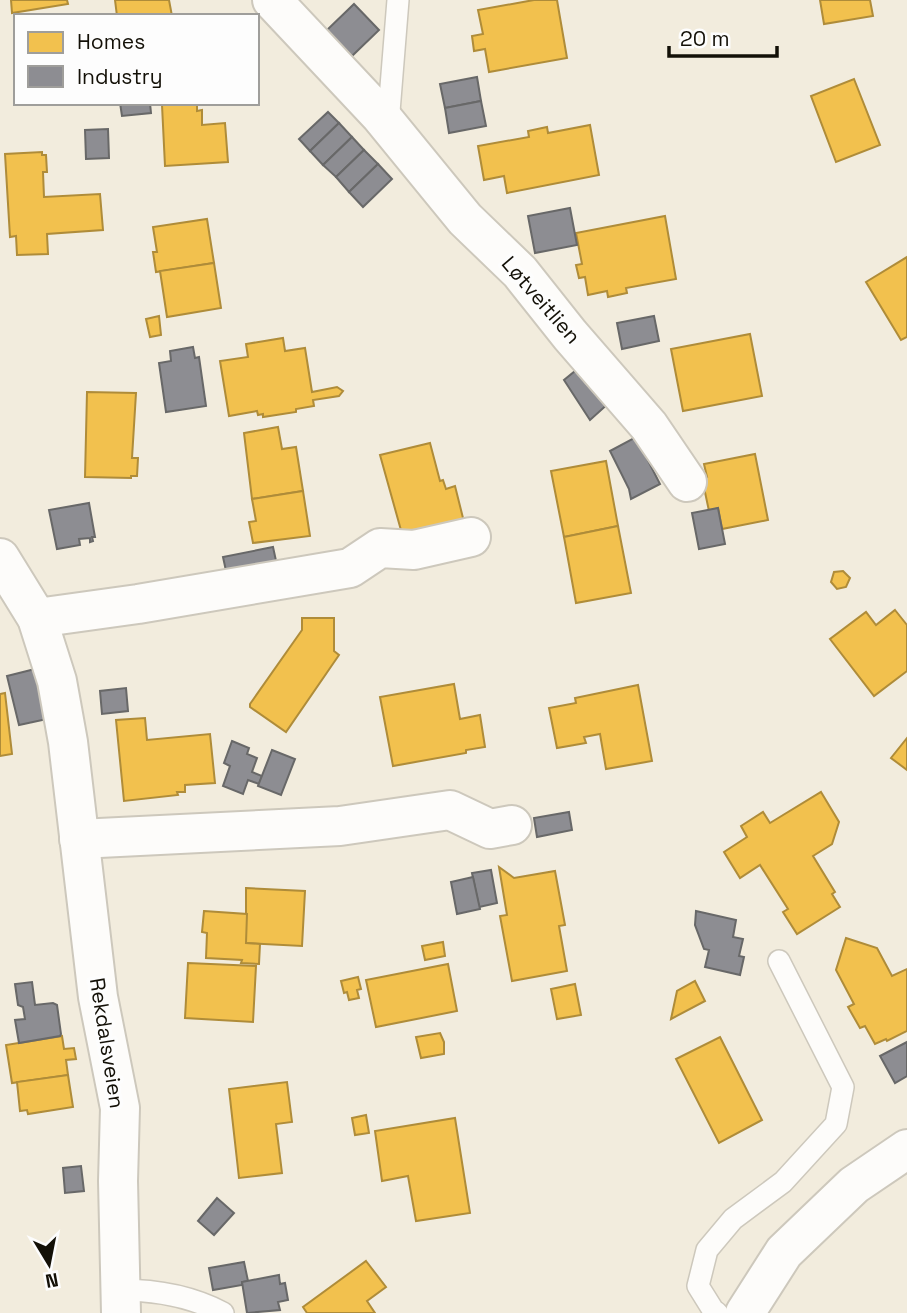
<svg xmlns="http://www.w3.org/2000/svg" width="907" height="1313" font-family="'Space Grotesk',sans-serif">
	<rect width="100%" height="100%" fill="#f2ecdd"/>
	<g fill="#f2c14e" stroke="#af8c39" stroke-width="2">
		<path d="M11,0H67L68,4L12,13Z"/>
		<path d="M115,0H169L172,16H117Z"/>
		<path d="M534,0H557L567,58L489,72L485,49L474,51L472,36L483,34L478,10Z"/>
		<path d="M820,0H870L873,16L824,24Z"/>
		<path d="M854,79L880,145L836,162L811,96Z"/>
		<path d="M197,103V111L202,110V125L225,123L228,162L165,166L162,105Z"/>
		<path d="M590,125L599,175L507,193L504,176L484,180L478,146L529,137L528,131L547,127L548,133Z"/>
		<path d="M42,152V155H46L47,172H43L44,197L100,194L103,230L47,234L48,254L17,255L16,236L10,237L5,154Z"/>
		<path d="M665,216L676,279L626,288L627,293L608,297L607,291L588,295L585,277L579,278L576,265L582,264L576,233Z"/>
		<path d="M207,219L214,263L156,272L153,252H157L153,227Z"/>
		<path d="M907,257V337L901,340L866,282Z"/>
		<path d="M214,263L221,308L167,317L160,271Z"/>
		<path d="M159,316L161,335L150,337L146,319Z"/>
		<path d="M750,334L762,396L683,411L671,349Z"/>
		<path d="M283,338L285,351L305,348L312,392L337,387L343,391L339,396L313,400L314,406L296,409V412L263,417V414L258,415L257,411L229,416L220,361L248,357L246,344Z"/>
		<path d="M87,392L136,393L132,458H138L137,476H131V478L85,477Z"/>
		<path d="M278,427L282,449L296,447L303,491L252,499L244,433Z"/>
		<path d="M430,443L440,481L443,480L446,489L455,486L465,526L404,541L380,455Z"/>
		<path d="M755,454L768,520L722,529L718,508L709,511L702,478L707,477L704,464Z"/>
		<path d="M606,461L618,526L564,537L551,471Z"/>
		<path d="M303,491L310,536L253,543L249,522L256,521L252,499Z"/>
		<path d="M618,526L631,593L576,603L564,537Z"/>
		<path d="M843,571L850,578L846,587L837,589L831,582L834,572Z"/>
		<path d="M895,610L907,625V671L874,696L830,639L866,612L876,625Z"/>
		<path d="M302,618H334V651L339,655L286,732L250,707V704L302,630Z"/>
		<path d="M454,684L460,719L480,715L485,747L466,750V753L393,766L380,697Z"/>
		<path d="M638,685L652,761L606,769L600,734L584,737L586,743L557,748L549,708L576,703L575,698Z"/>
		<path d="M5,693L12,754L0,756V694Z"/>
		<path d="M145,718L147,740L210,734L215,783L185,785V792H177L178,795L124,801L116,720Z"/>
		<path d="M907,738V770L891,758Z"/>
		<path d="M821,792L839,822L832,844L813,856L835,892L832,894L840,907L797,934L783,912L788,909L760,865L740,878L724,852L747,837L741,826L763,812L770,823Z"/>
		<path d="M499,867L514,878L555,871L565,925L559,926L567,971L512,981L500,916L507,915Z"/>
		<path d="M246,888L305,891L302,946L246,943Z"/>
		<path d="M204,911L247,914L246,943L260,944L259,964L241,963L242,960L206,958L207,933L202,932Z"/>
		<path d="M846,938L877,948L892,976L907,969V1031L887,1041L886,1039L875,1044L865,1026L860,1028L848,1007L854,1004L836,970Z"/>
		<path d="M443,942L445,956L425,960L422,946Z"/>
		<path d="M188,963L256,966L253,1022L185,1018Z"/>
		<path d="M448,964L457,1011L376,1027L366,980Z"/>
		<path d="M358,977L361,989L357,990L359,998L349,1000L347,992L344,993L341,981Z"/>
		<path d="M695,981L705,1001L671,1019L677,991Z"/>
		<path d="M575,984L581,1015L557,1019L551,989Z"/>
		<path d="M440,1033L444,1042V1054L421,1058L416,1037Z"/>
		<path d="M62,1036L64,1049L74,1048L76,1059L66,1060L68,1075L12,1083L6,1045Z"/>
		<path d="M720,1037L762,1120L719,1143L676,1059Z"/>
		<path d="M68,1075L73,1107L28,1114L27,1110L20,1111L17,1082Z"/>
		<path d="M287,1082L292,1122L276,1124L282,1173L239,1178L229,1089Z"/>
		<path d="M366,1115L369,1133L355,1135L352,1118Z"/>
		<path d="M455,1118L470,1213L416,1221L408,1176L382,1181L375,1131Z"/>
		<path d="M366,1261L386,1287L367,1301L375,1313H307L303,1307Z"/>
	</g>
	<g fill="#8d8d92" stroke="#686868" stroke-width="2">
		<path d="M354,4L379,30L352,56L327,30Z"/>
		<path d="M477,77L481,101L445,108L440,84Z"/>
		<path d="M481,101L486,126L449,133L445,108Z"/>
		<path d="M120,103H150L151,113L122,116Z"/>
		<path d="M328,112L339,123L310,151L299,139Z"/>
		<path d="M339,123L352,137L323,165L310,151Z"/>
		<path d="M108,129L109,158L86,159L85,130Z"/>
		<path d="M352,137L364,150L336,177L323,165Z"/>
		<path d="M364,150L378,164L349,192L336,177Z"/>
		<path d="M378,164L392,179L363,207L349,192Z"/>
		<path d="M570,208L577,245L535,253L528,216Z"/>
		<path d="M654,316L659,341L622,349L617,323Z"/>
		<path d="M193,347L195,358L199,357L206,406L166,412L159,363L171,361L170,351Z"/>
		<path d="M580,367L610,402L590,420L564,380Z"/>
		<path d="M636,437L660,484L631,499L629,489L610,451Z"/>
		<path d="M89,503L95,537H92L93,541L90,542V538L79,539L80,545L57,549L49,510Z"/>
		<path d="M718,508L725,544L699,549L692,513Z"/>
		<path d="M273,547L278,570L228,580L223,557Z"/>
		<path d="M35,669L47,719L19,725L7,676Z"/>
		<path d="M126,688L128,711L102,714L100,691Z"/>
		<path d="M232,741L249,748L247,754L257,758L252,772L262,776L259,784L248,780L243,794L223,786L230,766L224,763Z"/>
		<path d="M272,750L295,759L281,795L258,786Z"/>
		<path d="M569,812L572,830L537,837L534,818Z"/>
		<path d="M491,870L497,903L479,907L472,873Z"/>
		<path d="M473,877L480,909L457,914L451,882Z"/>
		<path d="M696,911L736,920L733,937L743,939L739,956L744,957L740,975L705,967L709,950L704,949L695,925Z"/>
		<path d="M32,982L35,1005L53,1003L57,1005L61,1034L60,1036L19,1043L15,1020L25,1019L23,1007L18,1005L15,984Z"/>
		<path d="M907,1042V1076L895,1083L880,1056Z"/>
		<path d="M81,1166L84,1191L65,1193L63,1168Z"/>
		<path d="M217,1198L234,1213L214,1235L198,1221Z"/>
		<path d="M244,1262L248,1281L242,1282V1285L213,1290L209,1268Z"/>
		<path d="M279,1275L280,1284L285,1283L288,1300L278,1302L280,1310L247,1313L242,1282Z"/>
	</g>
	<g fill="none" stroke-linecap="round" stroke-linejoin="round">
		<g stroke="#cdc8bc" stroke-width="24">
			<g id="lane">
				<path d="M388,124L398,0"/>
				<path d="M120,1290C157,1290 191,1296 223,1313"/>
				<path d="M717,1313L713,1310L698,1286L707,1250L733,1219L783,1182L836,1124L843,1087L779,961"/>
			</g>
		</g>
		<g stroke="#cdc8bc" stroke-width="42">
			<g id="street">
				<path d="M272,0L380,115L465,219L520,272L570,335L649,426L687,482"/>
				<path d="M0,558L37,618L57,681L68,742L98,997L120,1108L118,1181L121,1313"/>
				<path d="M37,618L138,604L350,568L380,548L414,550L471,537"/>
				<path d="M79,839L340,826L450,810L490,829L512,825"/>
				<path d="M745,1313L784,1252L854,1185L907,1149"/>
			</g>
		</g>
		<use href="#lane" stroke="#fdfcfa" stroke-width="21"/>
		<use href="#street" stroke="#fdfcfa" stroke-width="38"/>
	</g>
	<g text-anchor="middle" stroke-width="7" stroke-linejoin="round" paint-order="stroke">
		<g font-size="21" fill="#131007" stroke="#fdfdfd">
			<text transform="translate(541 300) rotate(49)" y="7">Løtveitlien</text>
			<text transform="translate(107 1043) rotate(81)" y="7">Rekdalsveien</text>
		</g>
	</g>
	<rect x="14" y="14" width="245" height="91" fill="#fdfdfd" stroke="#9f9e9b" stroke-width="2"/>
	<rect x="28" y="32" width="35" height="21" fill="#f2c14e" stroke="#9f9e9b" stroke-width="2"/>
	<text x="77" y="49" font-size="21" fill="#131007">Homes</text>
	<rect x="28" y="66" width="35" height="21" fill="#8d8d92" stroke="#9f9e9b" stroke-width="2"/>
	<text x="77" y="84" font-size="21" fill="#131007">Industry</text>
	<g transform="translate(49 1264) rotate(170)" stroke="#fdfdfd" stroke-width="5" paint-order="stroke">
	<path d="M0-5L12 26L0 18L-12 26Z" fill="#131007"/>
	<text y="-10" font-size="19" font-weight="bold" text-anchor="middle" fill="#131007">N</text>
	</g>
	<path d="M669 46v10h108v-10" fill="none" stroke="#131007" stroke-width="3.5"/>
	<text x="680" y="46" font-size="21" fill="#131007" stroke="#fdfdfd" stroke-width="5" paint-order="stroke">20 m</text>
</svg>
